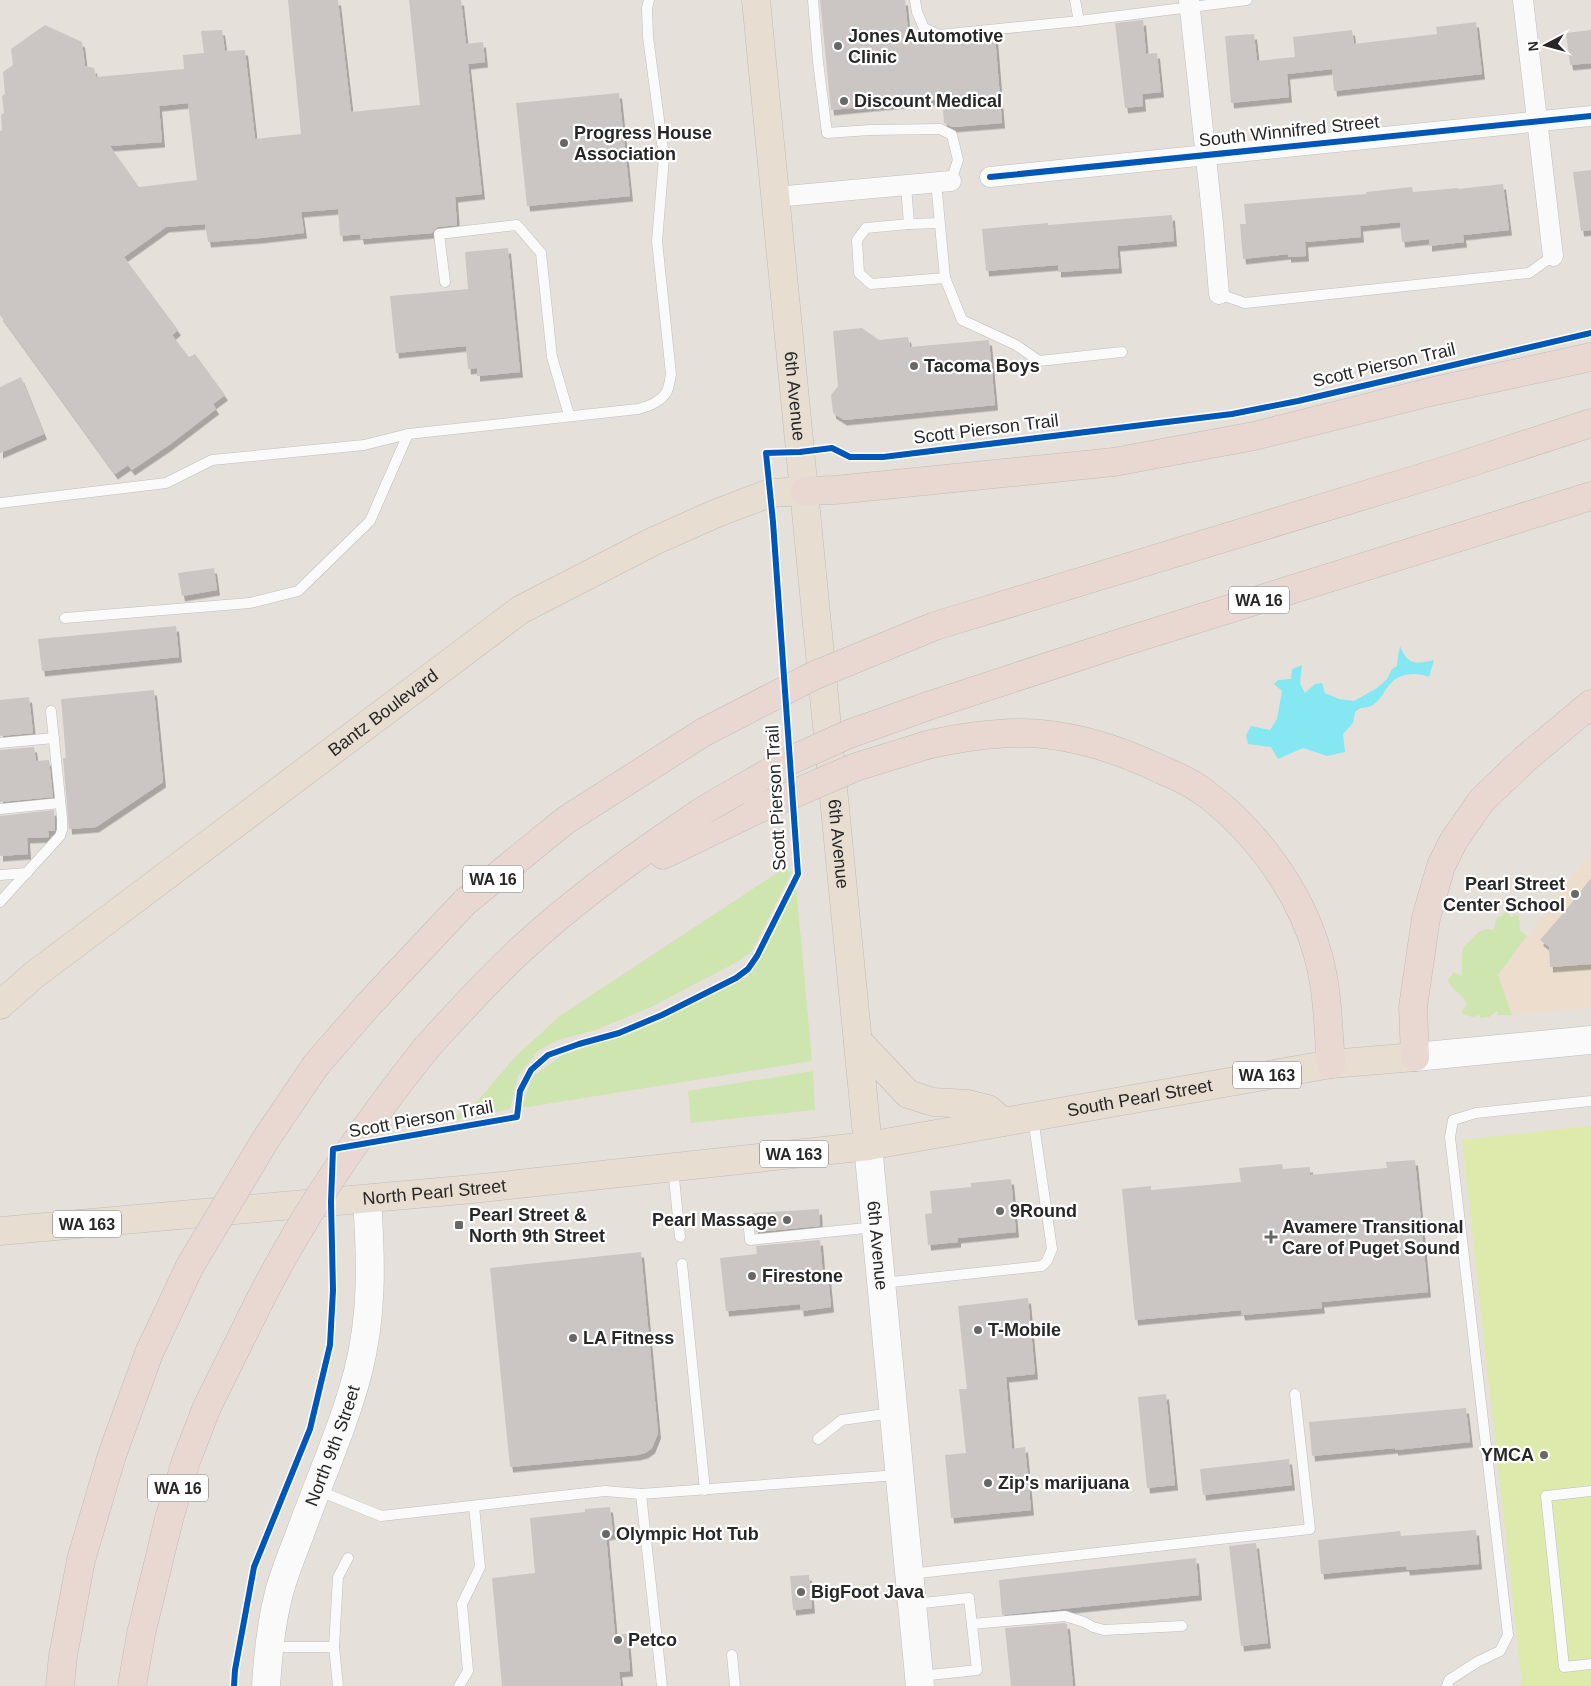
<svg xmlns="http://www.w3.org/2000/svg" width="1591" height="1686" font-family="Arial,sans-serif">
	<defs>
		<filter id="shadow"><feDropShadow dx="3" dy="5.5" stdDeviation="0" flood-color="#0004"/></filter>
	</defs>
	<rect width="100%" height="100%" fill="#e6e0db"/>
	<path fill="#ecddcd" d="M1591,851V1007L1512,1015L1498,975Z"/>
	<g fill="#cee5af">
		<path d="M783,869L792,872L752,951L739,961L651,1007L596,1030L558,1040L538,1051L518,1076L510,1109L444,1122L473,1106L516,1056L561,1015Z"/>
		<path d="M796,886L812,1061L522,1108L532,1077L564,1054L617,1037L748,977L761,956Z"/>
		<path d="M1507,911L1512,917L1515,914L1519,916L1520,930L1527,936L1498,975L1512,1015H1498L1497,1011L1489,1017L1480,1018V1015L1472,1017L1463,1014L1462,1011L1467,1004C1463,994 1451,991 1448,980L1454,972L1462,976C1462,970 1461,955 1463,949C1465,944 1468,944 1471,940C1478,932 1483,927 1494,930L1496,919Z"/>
		<path d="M813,1071L815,1110L691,1123L688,1091Z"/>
	</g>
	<path fill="#ddeaac" d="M1591,1126V1686H1522L1462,1140Z"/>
	<path fill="#85e7f1" d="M1400,646C1408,666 1416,664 1434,660L1429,677C1417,672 1400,673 1391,683C1384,690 1382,699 1373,705C1366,709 1363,705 1355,712L1353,723L1343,734L1345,752L1327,756L1303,748L1278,759L1271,747L1248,744L1246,735L1251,726L1270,730L1277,719L1282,691L1274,684L1278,680L1291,679L1292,669L1302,665L1300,683L1305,693L1315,684L1322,683L1325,693L1339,699L1354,701L1377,688L1387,679L1392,669L1397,666L1398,656Z"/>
	<g fill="#cbc6c3" fill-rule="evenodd" filter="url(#shadow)">
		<path d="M288,0H338L351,112L420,105L409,0H461L466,44L483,42L485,62L468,64L482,194L455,197L457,225L438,227L435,229L432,233L361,239L360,234L340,236L338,209L301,212L304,233L260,238L208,242L205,224L166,227L124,257L178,330L172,335L189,357L195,354L225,395L213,404L216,409L169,445L132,470L128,465L115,474L0,315V131L2,130L1,115L4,113L2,96L5,94L3,72L13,65L11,49L45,25L82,42L85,66L94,68L96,77L184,69L183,55L204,53L201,31L222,30L225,51L245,50L255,139L301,134ZM188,103L197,180L139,187L110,146L162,142L159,106Z"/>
		<path d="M820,0H905L909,42L933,40L940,42L995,36L1002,123L952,127L944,123L942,99L831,110Z"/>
		<path d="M1143,20L1146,54L1157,53L1161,92L1142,94L1143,106L1125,108L1115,23Z"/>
		<path d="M1476,22L1482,74L1334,91L1332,69L1287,74L1289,97L1231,103L1225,36L1254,34L1257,61L1295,57L1293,37L1352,30L1354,44L1437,34L1436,27Z"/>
		<path d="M1591,30V63L1570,65L1566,33Z"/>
		<path d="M619,93L630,196L527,206L516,103Z"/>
		<path d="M1591,170V230L1581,231L1573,172Z"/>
		<path d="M1503,184L1509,230L1463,235L1464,242L1429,246V239L1402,242L1400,222L1360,226L1361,237L1305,242L1306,256L1288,257V254L1243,259L1240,224H1246L1244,204L1366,194V192L1412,187L1413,192L1458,188V189Z"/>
		<path d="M1172,215L1174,241L1117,246L1119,268L1058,272V265L986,271L982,229L1048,223V225Z"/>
		<path d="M508,248L520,372L477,376V368L468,369L466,346L396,353L390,296L468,289L465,252Z"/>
		<path d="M862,328L879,340L908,337L910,347L989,340L995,405L844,420L833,413L831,395L838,386L833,331Z"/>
		<path d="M21,377L44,434L0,453V387Z"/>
		<path d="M214,568L217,590L182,596L178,573Z"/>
		<path d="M176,626L179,657L42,671L38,639Z"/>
		<path d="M154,690L163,782L96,827L69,829L63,758H66L61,699Z"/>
		<path d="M29,697L33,733L0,736V700Z"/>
		<path d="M34,747L36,761L49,760L53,797L0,802V750Z"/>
		<path d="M54,810L55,829L54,831H48L49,837L27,838L28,854L0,856V816Z"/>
		<path d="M1591,878V964L1550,967L1549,947L1540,940L1566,910Z"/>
		<path d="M1415,1160L1428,1292L1321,1302L1322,1308L1242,1315L1241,1310L1135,1320L1122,1189L1151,1186V1190L1241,1182L1239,1168L1282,1164L1283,1169L1310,1167V1175L1387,1168L1386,1162Z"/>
		<path d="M1011,1179L1016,1232L958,1238V1242L928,1245L925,1214L932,1213L930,1191L971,1187V1183Z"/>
		<path d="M819,1209L820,1226L756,1232L753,1213Z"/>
		<path d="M820,1240L823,1276H828L831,1307L801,1311L800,1304L726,1311L720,1258L757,1254L756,1246Z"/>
		<path d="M641,1252L658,1433L652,1448L645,1453L637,1455L510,1467L490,1268Z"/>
		<path d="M1028,1298L1035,1374L1006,1377L1012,1449L1025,1447L1031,1510L951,1518L945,1455L966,1453L959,1389H967L958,1306Z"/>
		<path d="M1166,1394L1175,1485L1147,1488L1138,1397Z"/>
		<path d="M1466,1408L1470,1442L1395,1450V1448L1312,1456L1309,1422Z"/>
		<path d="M1289,1459L1292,1485L1203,1495L1200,1469Z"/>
		<path d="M610,1507L613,1534L606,1535L615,1635L627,1634L630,1671L619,1672L621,1686H502L492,1578L535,1573L530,1518L585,1512V1509Z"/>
		<path d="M1476,1530L1479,1564L1407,1570L1406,1566L1321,1574L1318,1540L1400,1531L1401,1536Z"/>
		<path d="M1256,1543L1268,1643L1241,1646L1229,1546Z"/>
		<path d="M1196,1558L1199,1595L1002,1615L999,1580Z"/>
		<path d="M809,1575L812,1608L793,1610L790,1576Z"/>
		<path d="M1064,1623L1067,1624L1073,1686H1011L1005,1628Z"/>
	</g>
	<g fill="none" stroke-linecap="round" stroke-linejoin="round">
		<g stroke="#bebdbe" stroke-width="11">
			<g id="lane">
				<path d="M813,0L818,62L827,133L870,130L940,129L952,135L958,160L951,181"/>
				<path d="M915,0L917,12L924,28L939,35L1079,21L1247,0"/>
				<path d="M1075,0L1079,21"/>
				<path d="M936,182L945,278L962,320L1016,345L1039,361L1122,352"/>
				<path d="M906,185L909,224"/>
				<path d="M939,223L909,224L866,228L857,240L859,273L871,284L945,278"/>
				<path d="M445,282L439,234L517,225L541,253L552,357L569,415"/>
				<path d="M1219,294L1245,303L1529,273L1553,256"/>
				<path d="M0,503L166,483L212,460L364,445L408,434L638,409C648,407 662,401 667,391C669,387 670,380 671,374L657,241L664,157L648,37L647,8L649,0"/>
				<path d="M65,618L250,603L298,591L370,521L408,434"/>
				<path d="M0,743L54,738"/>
				<path d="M0,809L60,803"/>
				<path d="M0,875L27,873"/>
				<path d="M0,902L60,836L62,830V818L51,711"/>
				<path d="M673,1168L680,1237"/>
				<path d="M749,1229L750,1240L875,1227"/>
				<path d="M682,1264L705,1490"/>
				<path d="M882,1283L1042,1266L1047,1261L1052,1249L1033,1118"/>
				<path d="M818,1439L842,1420L892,1413"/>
				<path d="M317,1490L381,1516L605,1491L641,1494L898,1475"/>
				<path d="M1591,1491L1546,1496L1564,1667L1591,1664"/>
				<path d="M641,1494L662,1686"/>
				<path d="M910,1574L1310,1529L1295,1394"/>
				<path d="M914,1604L969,1598L977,1670L920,1676"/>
				<path d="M972,1624L1065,1616L1084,1622L1093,1627L1104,1630L1182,1626"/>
				<path d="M270,1647H334"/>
				<path d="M732,1655L735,1686"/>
				<path d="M338,1686L334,1647L338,1577L348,1558"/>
				<path d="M459,1686L468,1671L462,1604L480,1567L474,1506"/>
				<path d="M1447,1686L1449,1680L1477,1662L1500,1651L1508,1635L1450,1137L1453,1120L1476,1113L1591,1101"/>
			</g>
		</g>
		<g stroke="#bebdbe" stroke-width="21">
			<g id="street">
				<path d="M1189,0L1213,223L1219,294"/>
				<path d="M1523,0L1553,256"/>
				<path d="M990,177L1591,116"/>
				<path d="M775,197L951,181"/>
			</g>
		</g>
		<g stroke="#bebdbe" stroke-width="29">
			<g id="secondary">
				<path d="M1415,1057L1591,1040"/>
				<path id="s1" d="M868,1146L920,1686"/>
				<path id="s2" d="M266,1686C268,1654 271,1623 279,1593C284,1574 291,1557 298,1539C318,1483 343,1429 358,1372C373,1313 371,1259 367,1199"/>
			</g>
		</g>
		<g stroke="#bfbcbb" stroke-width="29">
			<g id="primary">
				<path id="s3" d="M756,0L868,1146"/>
				<path id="s4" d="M0,1005L34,975L520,610L654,541L717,513L770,493L805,491"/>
				<path d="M858,1041L908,1094L933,1102L968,1104L988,1109L1003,1122"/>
				<path id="s5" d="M0,1231L473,1189L868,1146L1331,1064L1415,1057"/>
			</g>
		</g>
		<g stroke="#bfbcbb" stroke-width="29">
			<g id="highway">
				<path d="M805,491L835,490L1114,462L1254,436L1430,392L1591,357"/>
				<path d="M935,626L1444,471L1591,423"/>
				<path d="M928,706L1117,644L1591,496"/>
				<path d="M927,745C958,738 989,733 1021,733C1070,733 1118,749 1162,770C1177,776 1193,784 1205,793C1257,832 1301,893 1318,955C1328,990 1328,1028 1331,1064"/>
				<path d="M663,855L756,810"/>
				<path d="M427,1047C462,1009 497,970 536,936C589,889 646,849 704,810"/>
				<path d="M1415,1057L1413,1007L1426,918L1441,866L1454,840L1482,800L1525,759L1591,704"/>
				<path d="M316,1065L369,1004L465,902L566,820L704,732"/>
				<path d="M60,1686L63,1656L81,1560L112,1455L149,1353"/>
				<path d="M132,1686L141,1634L169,1519L186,1461L207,1407L259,1302"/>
			</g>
		</g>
		<use href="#lane" stroke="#fbfafa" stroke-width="10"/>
		<use href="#street" stroke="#fbfafa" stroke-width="20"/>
		<use href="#secondary" stroke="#fbfafa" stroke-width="28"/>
		<use href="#primary" stroke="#e7ddd0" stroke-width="28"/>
		<use href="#highway" stroke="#e8d8d1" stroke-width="28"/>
		<g stroke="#bfbcbb" stroke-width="29" stroke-linecap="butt">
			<g id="highway-bridge">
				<path d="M704,732L813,676L935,626"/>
				<path d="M704,810L789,761L849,734L928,706"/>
				<path d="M756,810L856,767L927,745"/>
				<path d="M259,1302C305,1211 363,1127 427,1047"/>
				<path d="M149,1353L190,1266L266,1139L316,1065"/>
			</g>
		</g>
		<use href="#highway-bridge" stroke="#e8d8d1" stroke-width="28"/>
		<g stroke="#fff" stroke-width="9">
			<g id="cycleway">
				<path d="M990,177L1591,116"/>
				<path d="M234,1686L235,1670L254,1567L310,1429L330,1345L333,1290L331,1202L333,1149L517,1117L520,1091L531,1070L548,1055L579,1044L619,1033L662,1015L736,978L748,969L757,956L798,874L773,522L766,453L800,452L832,448L850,457H883L1232,414L1298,401L1591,333"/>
			</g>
		</g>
		<use href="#cycleway" stroke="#0057b8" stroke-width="6"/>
	</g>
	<g fill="#6a6866" stroke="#fff" stroke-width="2">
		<circle cx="838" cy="46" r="5"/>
		<circle cx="844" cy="101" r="5"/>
		<circle cx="564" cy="143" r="5"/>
		<circle cx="914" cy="366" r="5"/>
		<circle cx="1575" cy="894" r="5"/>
		<circle cx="1000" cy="1211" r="5"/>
		<circle cx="787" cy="1220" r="5"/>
		<rect x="454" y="1220" width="10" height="10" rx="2.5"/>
		<path d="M1268.5 1229.5h5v5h5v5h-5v5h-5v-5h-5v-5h5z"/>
		<circle cx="752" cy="1276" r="5"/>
		<circle cx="978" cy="1330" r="5"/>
		<circle cx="573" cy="1338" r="5"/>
		<circle cx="1544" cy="1455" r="5"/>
		<circle cx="988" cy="1483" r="5"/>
		<circle cx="606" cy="1534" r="5"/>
		<circle cx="801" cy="1592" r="5"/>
		<circle cx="618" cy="1640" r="5"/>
	</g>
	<g text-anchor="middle" stroke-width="4.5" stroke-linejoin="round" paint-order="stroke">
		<g fill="#fff" stroke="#686868" stroke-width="1">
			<rect x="1229" y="586.5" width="60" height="27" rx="4"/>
			<rect x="463" y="865.5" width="60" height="27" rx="4"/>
			<rect x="1233" y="1061.5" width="68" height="27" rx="4"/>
			<rect x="760" y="1140.5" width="68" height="27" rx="4"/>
			<rect x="53" y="1210.5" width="68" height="27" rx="4"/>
			<rect x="148" y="1474.5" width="60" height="27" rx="4"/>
		</g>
		<g font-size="16" font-weight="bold" fill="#272727">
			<text x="1259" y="606">WA 16</text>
			<text x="493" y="885">WA 16</text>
			<text x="1267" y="1081">WA 163</text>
			<text x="794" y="1160">WA 163</text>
			<text x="87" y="1230">WA 163</text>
			<text x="178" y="1494">WA 16</text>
		</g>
		<g font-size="18" font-weight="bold" fill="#272727" stroke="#fff" text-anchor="start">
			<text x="848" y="42">Jones Automotive<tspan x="848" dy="21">Clinic</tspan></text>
			<text x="854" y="107">Discount Medical</text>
			<text x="574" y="139">Progress House<tspan x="574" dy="21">Association</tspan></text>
			<text x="924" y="372">Tacoma Boys</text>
			<text x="1565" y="890" text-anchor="end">Pearl Street<tspan x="1565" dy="21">Center School</tspan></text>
			<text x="1010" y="1217">9Round</text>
			<text x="469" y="1221">Pearl Street &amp;<tspan x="469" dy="21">North 9th Street</tspan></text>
			<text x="777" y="1226" text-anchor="end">Pearl Massage</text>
			<text x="1282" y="1233">Avamere Transitional<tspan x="1282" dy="21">Care of Puget Sound</tspan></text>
			<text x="762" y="1282">Firestone</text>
			<text x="988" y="1336">T-Mobile</text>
			<text x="583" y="1344">LA Fitness</text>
			<text x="1534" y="1461" text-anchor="end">YMCA</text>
			<text x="998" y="1489">Zip's marijuana</text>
			<text x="616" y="1540">Olympic Hot Tub</text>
			<text x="811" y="1598">BigFoot Java</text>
			<text x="628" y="1646">Petco</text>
		</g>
		<g font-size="18" fill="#272727" stroke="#fff">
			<text transform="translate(1289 131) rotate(-6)" y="6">South Winnifred Street</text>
			<text transform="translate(1384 365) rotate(-13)" y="6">Scott Pierson Trail</text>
			<text dy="6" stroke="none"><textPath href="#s3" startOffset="398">6th Avenue</textPath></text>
			<text transform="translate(986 429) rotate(-7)" y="6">Scott Pierson Trail</text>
			<text dy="6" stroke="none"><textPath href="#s4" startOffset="482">Bantz Boulevard</textPath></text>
			<text transform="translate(776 798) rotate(-93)" y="6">Scott Pierson Trail</text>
			<text dy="6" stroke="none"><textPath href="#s3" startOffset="848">6th Avenue</textPath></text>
			<text dy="6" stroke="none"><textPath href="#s5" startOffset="1148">South Pearl Street</textPath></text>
			<text transform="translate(421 1119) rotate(-10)" y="6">Scott Pierson Trail</text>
			<text dy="6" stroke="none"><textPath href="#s5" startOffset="436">North Pearl Street</textPath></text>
			<text dy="6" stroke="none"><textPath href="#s1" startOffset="100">6th Avenue</textPath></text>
			<text dy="6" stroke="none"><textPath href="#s2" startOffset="251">North 9th Street</textPath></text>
		</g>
	</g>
	<g transform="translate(1546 45) rotate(264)" stroke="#ffffff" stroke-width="4" paint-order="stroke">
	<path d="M0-4L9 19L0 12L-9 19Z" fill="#272727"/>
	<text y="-8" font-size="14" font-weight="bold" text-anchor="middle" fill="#272727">N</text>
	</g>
</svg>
